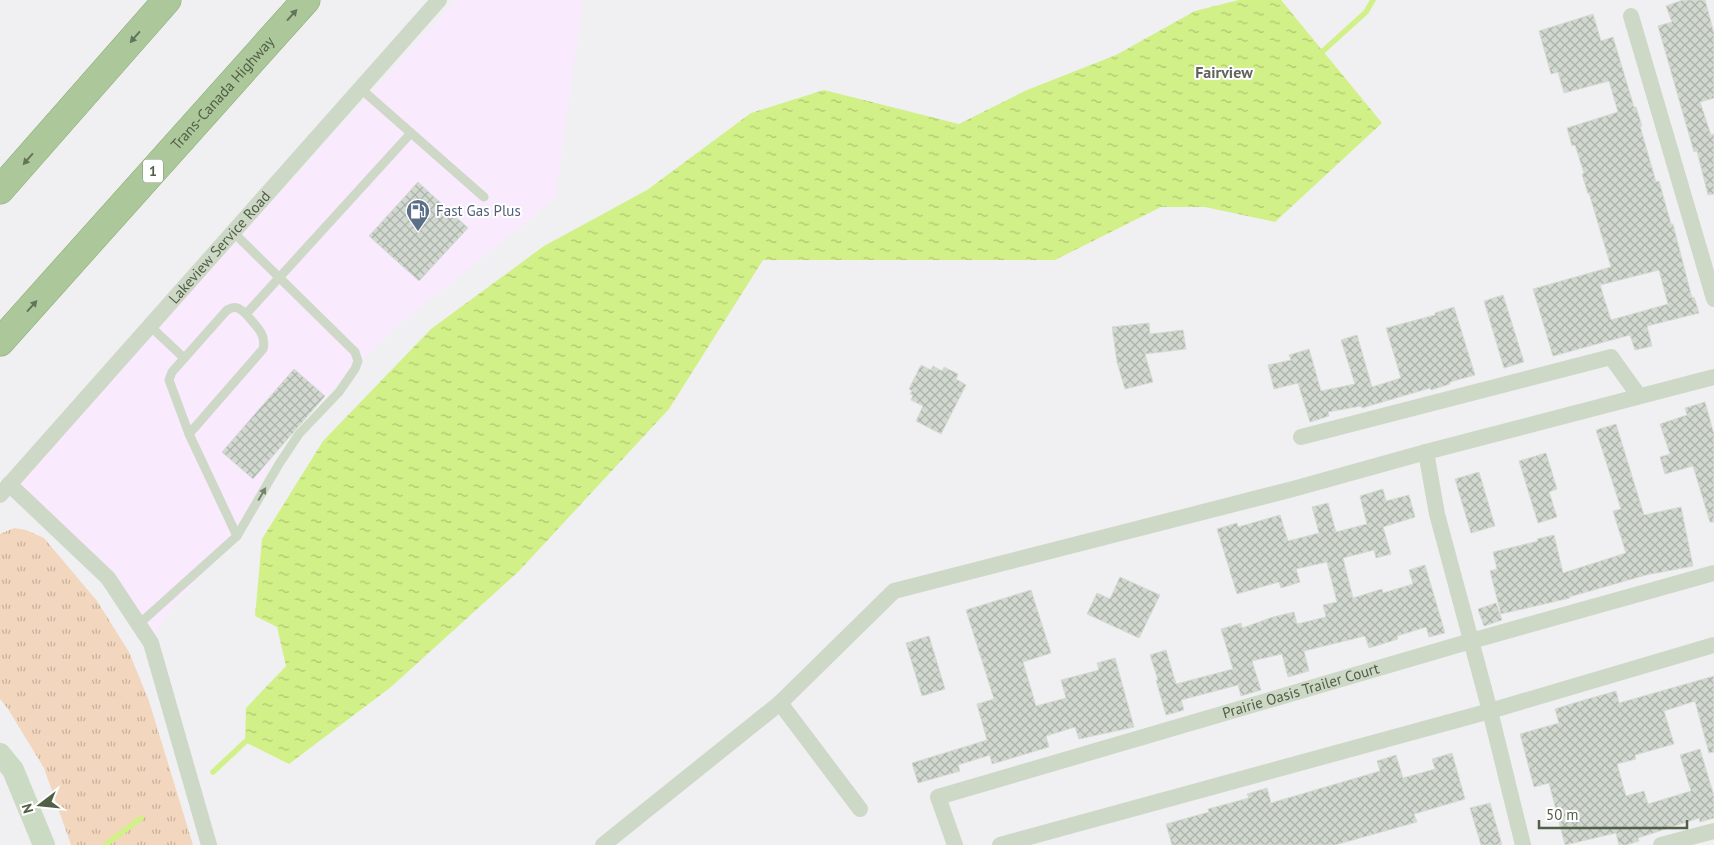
<svg xmlns="http://www.w3.org/2000/svg" width="1714" height="845" font-family="'PT Sans',sans-serif">
	<defs>
		<pattern id="grass-tufts" width="24" height="20" patternUnits="userSpaceOnUse" patternTransform="scale(1.25)"><rect width="24" height="20" fill="#f2d6bd"/><path d="M3 7l-1-3M5 7V3M7 7l1-3M15 17l-1-3M17 17v-4M19 17l1-3" fill="none" stroke="#c6b19b"/></pattern>
		<pattern id="water-ripples" width="26" height="14" patternUnits="userSpaceOnUse" patternTransform="scale(1.25)"><rect width="26" height="14" fill="#d2f088"/><path d="M2 4q2-2 4 0t4 0M15 11q2-2 4 0t4 0" fill="none" stroke="#adc671"/></pattern>
		<pattern id="building-cross-hatch" width="8" height="8" patternUnits="userSpaceOnUse" patternTransform="scale(1.25)"><rect width="8" height="8" fill="#d1d8cf"/><path d="M0 0l8 8M0 8l8-8" fill="none" stroke="#acb2aa"/></pattern>
	</defs>
	<rect width="100%" height="100%" fill="#f0f0f3"/>
	<path fill="#f9eafd" d="M456,0H583L555,199L396,327L279,443L241,531L171,608L152,640L112,580L14,484Z"/>
	<path fill="url(#grass-tufts)" d="M14,528L26,530L44,538L97,601L129,652L149,701L193,845H71L44,768L8,709L0,699V534Z"/>
	<path fill="url(#water-ripples)" d="M1239,0H1281L1382,123L1275,222L1205,207H1161L1055,260H763L669,409L519,571L391,687L289,764L245,742L246,708L286,666L277,627L255,616L262,539L323,441L431,329L544,246L647,190L751,113L824,90L959,124L1027,90L1116,55L1195,11Z"/>
	<g fill="none" stroke-linecap="round" stroke-linejoin="round">
		<g stroke="#d2f088" stroke-width="5.5">
			<path d="M1323,51L1366,12L1373,0"/>
			<path d="M213,772L245,742"/>
			<path d="M105,845L141,818"/>
		</g>
	</g>
	<g fill="url(#building-cross-hatch)" stroke="#d5dcd4" fill-rule="evenodd">
		<path d="M1683,0H1705L1714,33V98L1700,102L1711,135L1714,134V194L1708,195L1697,151L1694,152L1658,26L1672,22L1666,6Z"/>
		<path d="M1593,14L1601,41L1613,37L1634,107H1636L1642,126H1640L1656,182L1659,181L1671,224H1673L1692,298L1694,297L1699,313L1647,326L1652,346L1635,350L1630,335L1553,356L1533,289L1611,267L1589,193L1588,194L1582,174L1584,173L1575,145L1572,146L1567,128L1618,112L1609,81L1564,93L1558,72L1551,74L1539,31ZM1659,270L1668,304L1611,320L1600,285Z"/>
		<path d="M418,182L468,228L419,281L369,236Z"/>
		<path d="M1503,295L1524,362L1504,368L1484,301Z"/>
		<path d="M1454,307L1475,375L1450,382V384L1431,390L1430,388L1362,408L1361,406L1328,412L1329,416L1310,422L1298,383L1274,389L1268,365L1291,360L1289,355L1309,349L1321,391L1355,384L1341,340L1357,335L1372,387L1401,378L1386,328L1435,315V313Z"/>
		<path d="M1149,323L1150,334L1183,330L1186,349L1145,354L1153,382L1125,389L1117,362L1112,327Z"/>
		<path d="M921,365L931,370L933,366L942,371L944,367L958,374L956,379L966,385L941,434L916,421L923,406L911,400L913,395L910,394L912,391L909,389Z"/>
		<path d="M294,369L325,396L253,479L222,452Z"/>
		<path d="M1705,402L1714,434V522H1710L1693,466L1665,474L1660,457L1670,454L1660,424L1687,415L1685,408Z"/>
		<path d="M1616,424L1644,515L1681,507L1693,566L1646,575L1569,597L1570,598L1501,614L1490,571L1497,569L1493,552L1538,541L1537,539L1554,535L1563,573L1626,553L1613,511L1621,509L1596,430Z"/>
		<path d="M1546,453L1557,489L1549,492L1557,517L1538,523L1519,461Z"/>
		<path d="M1479,472L1495,526L1471,533L1455,479Z"/>
		<path d="M1383,489L1386,501L1409,495L1415,517L1383,527L1391,554L1376,558L1374,550L1343,558L1353,598L1382,589L1383,593L1413,584L1409,570L1425,565L1445,633L1429,637L1426,627L1397,636L1398,639L1369,648L1365,636L1304,651L1309,671L1288,677L1282,654L1252,661L1261,690L1241,696L1238,685L1181,700L1184,710L1166,715L1156,680H1158L1150,655L1166,650L1176,684L1233,669L1221,629L1241,623L1242,628L1273,617L1294,612L1297,624L1326,617L1323,605L1337,602L1327,562L1296,569L1300,582L1281,588L1279,582L1237,594L1217,529L1237,523L1238,527L1280,515L1288,541L1319,533L1312,507L1328,503L1336,532L1367,524L1360,496Z"/>
		<path d="M1120,577L1160,595L1139,638L1087,614L1097,593L1110,599Z"/>
		<path d="M1031,590L1051,653L1023,662L1036,706L1066,698L1061,680L1099,670L1097,663L1115,658L1134,727L1079,739L1075,727L1046,736L1049,747L992,764L990,755L958,765L960,771L918,783L912,763L987,740L977,704L994,699L966,610Z"/>
		<path d="M1496,603L1502,620L1484,626L1478,609Z"/>
		<path d="M929,636L945,689L922,696L906,643Z"/>
		<path d="M1714,676V752L1709,753L1695,701L1664,711L1674,744L1635,755L1636,759L1617,764L1626,796L1644,791L1648,804L1691,791L1680,755L1700,749L1714,796V818L1700,822L1699,818L1638,838L1639,841L1626,845H1619L1616,833L1565,845L1549,783L1534,787L1520,734L1559,723L1555,709L1574,703L1616,691L1619,703Z"/>
		<path d="M1452,753L1465,799L1414,814L1417,822L1335,845H1172L1166,824L1209,812L1208,809L1249,798L1247,794L1267,788L1271,803L1380,771L1377,761L1396,755L1403,778L1435,769L1432,759Z"/>
		<path d="M1490,803L1502,845H1481L1470,808Z"/>
	</g>
	<g fill="none" stroke-linecap="round" stroke-linejoin="round">
		<g stroke="#88ad71" stroke-width="29">
			<g id="trunk">
				<path d="M0,190L167,0"/>
				<path id="s3" d="M0,342L306,0"/>
			</g>
		</g>
		<g stroke="#ced8c6" stroke-width="9">
			<path d="M361,89L484,197"/>
			<path d="M246,314C239,308 236,305 227,310L172,372L169,380L189,434L263,349C267,334 255,325 246,314L411,133"/>
			<path d="M150,326L184,358"/>
			<path d="M189,434L237,536"/>
			<path d="M139,624L237,536L279,464L299,434L339,392L355,369L358,361L355,352L233,232"/>
		</g>
		<g stroke="#ced8c6" stroke-width="16">
			<path d="M1631,16L1714,299"/>
			<path d="M1301,437L1611,357L1639,396"/>
			<path d="M1426,452L1437,514L1490,711L1523,845"/>
			<path d="M9,484L108,578L151,643L209,845"/>
			<path id="s1" d="M0,495L439,0"/>
			<path d="M780,703L860,809"/>
			<path d="M603,845L780,703L894,591L1293,489L1426,452L1714,377"/>
			<path id="s2" d="M955,845L938,797L1471,641L1714,573"/>
			<path d="M1000,845L1490,711L1714,645"/>
			<path d="M1661,845L1714,831"/>
		</g>
		<path stroke="#cbdac2" stroke-width="22" d="M0,754L13,770L44,845"/>
		<use href="#trunk" stroke="#acc89a" stroke-width="28"/>
	</g>
	<defs><path id="oneway-solid" d="M-6-.8H1V-3.2L6.5 0L1 3.2V.8H-6Z" transform="scale(1.25)"/></defs>
	<g fill="#637458">
		<use href="#oneway-solid" transform="translate(292 15) rotate(-48)"/>
		<use href="#oneway-solid" transform="translate(135 37) rotate(131)"/>
		<use href="#oneway-solid" transform="translate(28 159) rotate(131)"/>
		<use href="#oneway-solid" transform="translate(32 306) rotate(-48)"/>
	</g>
	<use fill="#76836d" href="#oneway-solid" transform="translate(262 494) rotate(-60)"/>
	<defs>
		<g id="fuel-pin" transform="scale(1.25)"><path d="M0 17L-7.5 6A9.5 9.5 0 1 1 7.5 6Z" fill="#5c6f8a" stroke="#fff"/><path d="M-5.5-6h7V0h2V4h1.3V-2.5L3-4.5l.8-.8L6-3V5H2.5V1h-1V6h-7ZM-4.2-4.7v3.2H.2V-4.7Z" fill="#fff"/></g>
	</defs>
	<g fill-rule="evenodd">
		<use href="#fuel-pin" x="418" y="211"/>
	</g>
	<g text-anchor="middle" stroke-width="4" stroke-linejoin="round" paint-order="stroke">
		<rect fill="#fff" stroke="#858f7e" stroke-width="1" x="143" y="159.5" width="20" height="23" rx="4"/>
		<g font-size="14" font-weight="bold" fill="#515f47">
			<text x="153" y="176">1</text>
		</g>
		<g font-size="15" fill="#515f47" stroke="#fff">
			<text dy="5" stroke="none"><textPath href="#s3" startOffset="334">Trans-Canada Highway</textPath></text>
			<text dy="5" stroke="none"><textPath href="#s1" startOffset="331">Lakeview Service Road</textPath></text>
			<text dy="5" stroke="none"><textPath href="#s2" startOffset="429">Prairie Oasis Trailer Court</textPath></text>
		</g>
		<g font-size="15" fill="#4e5e75" stroke="#fff" text-anchor="start">
			<text x="436" y="216">Fast Gas Plus</text>
		</g>
		<g font-size="16" font-weight="bold" fill="#5f655c" stroke="#fff">
			<text x="1224" y="78">Fairview</text>
		</g>
	</g>
	<g transform="translate(40 805) rotate(254)" stroke="#ffffff" stroke-width="4" paint-order="stroke">
	<path d="M0-4L9 19L0 12L-9 19Z" fill="#515f47"/>
	<text y="-8" font-size="14" font-weight="bold" text-anchor="middle" fill="#515f47">N</text>
	</g>
	<path d="M1539 820v8h148v-8" fill="none" stroke="#515f47" stroke-width="2.5"/>
	<text x="1546" y="820" font-size="15" fill="#515f47" stroke="#ffffff" stroke-width="4" paint-order="stroke">50 m</text>
</svg>
